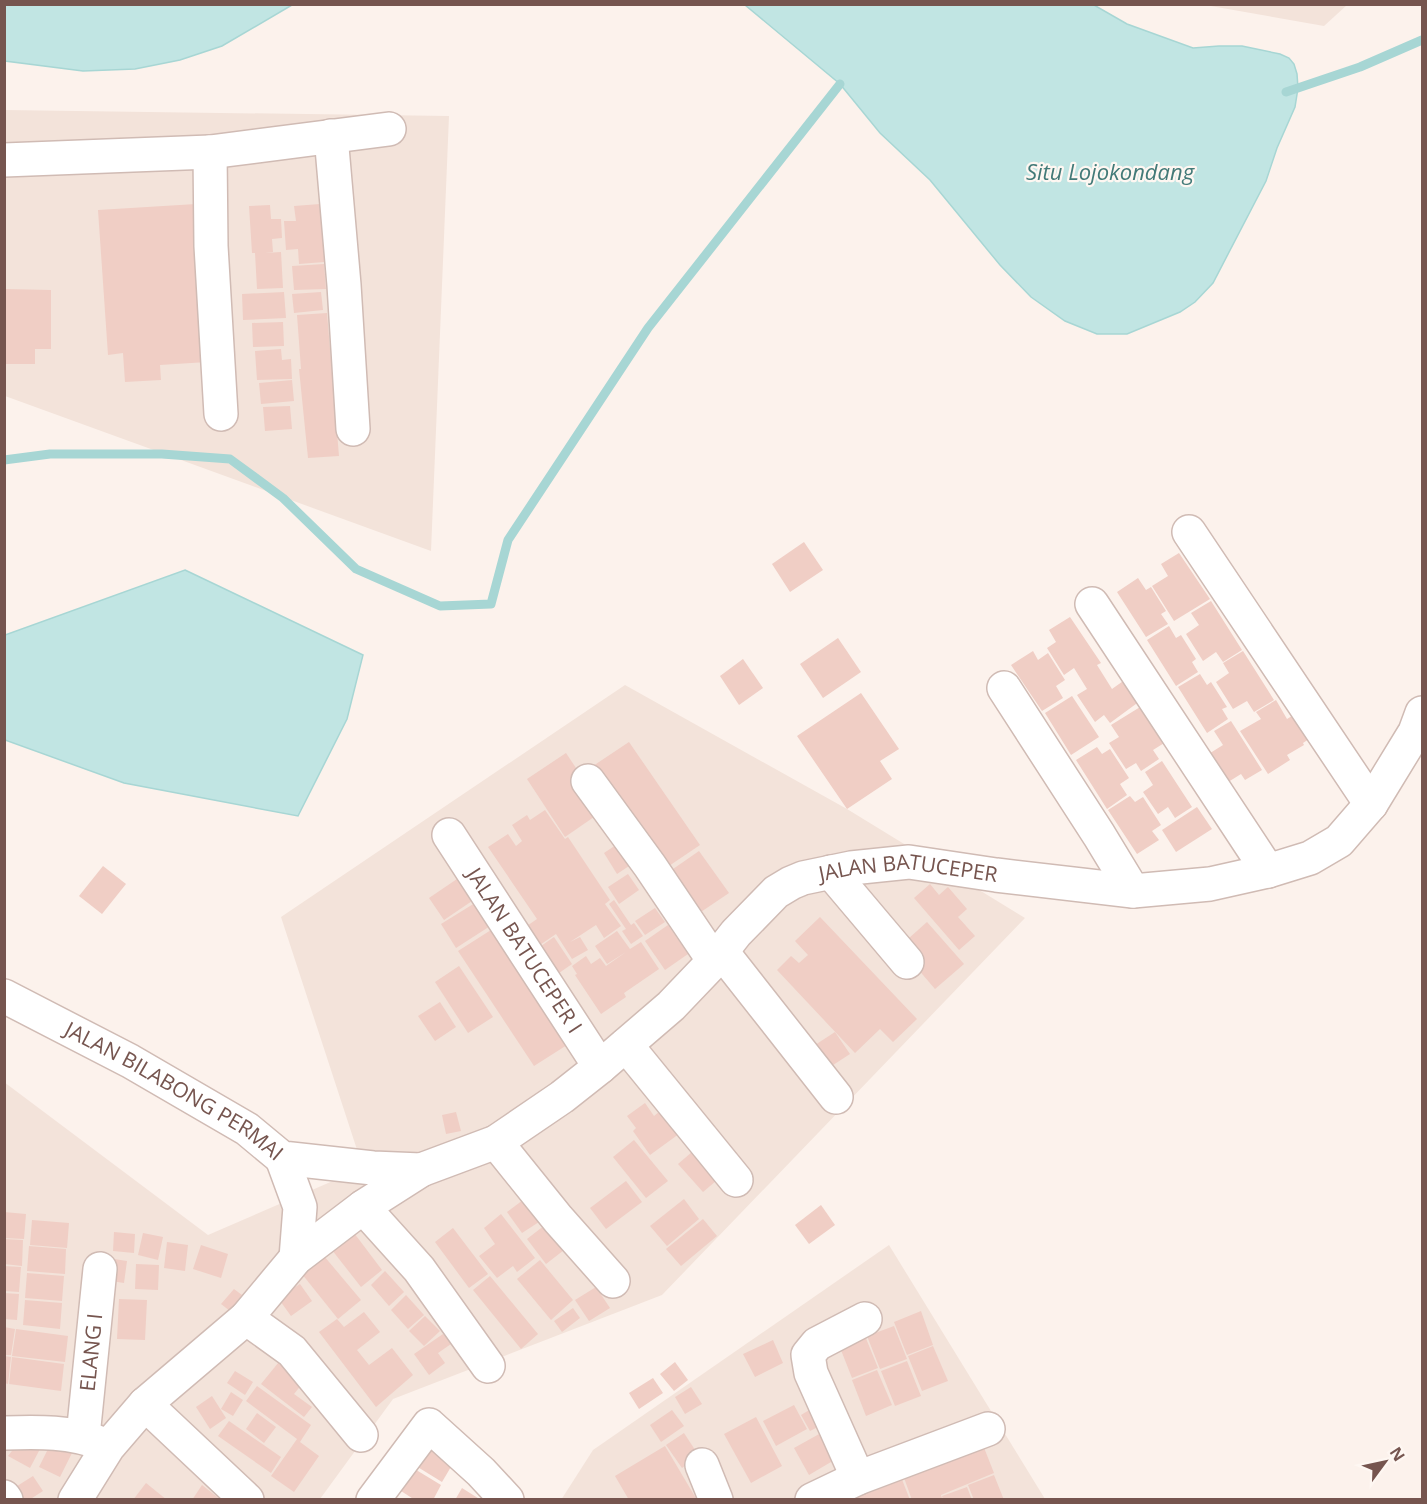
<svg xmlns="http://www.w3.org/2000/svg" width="1427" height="1504" font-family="'Open Sans',sans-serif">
	<rect width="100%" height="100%" fill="#fcf2ec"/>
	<g fill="#f3e3da">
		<path d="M1205,5L1347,4V5L1324,26Z"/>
		<path d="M4,110L449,116L431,551L5,396Z"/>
		<path d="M625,685L847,809L1025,918L662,1295L393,1399L320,1499H5L4,1082L208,1235L363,1168L281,917Z"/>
		<path d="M889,1245L1045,1499L561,1500L593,1450Z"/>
	</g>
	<g fill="#c1e5e3" stroke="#a7d6d4" stroke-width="1.5">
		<path d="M5,4H292V5L222,46L180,60L135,69L83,71L5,61Z"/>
		<path d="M745,5H1094L1127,24L1193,48L1219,46H1242L1280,54L1289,58L1294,64L1297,74L1298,88L1295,107L1277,148L1266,181L1213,283L1195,302L1180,312L1127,334H1097L1065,321L1031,297L1000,265L930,180L880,133L840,84Z"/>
		<path d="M185,570L363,655L347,719L298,816L124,783L5,740V635Z"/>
	</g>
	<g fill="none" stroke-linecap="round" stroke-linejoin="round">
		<g stroke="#a7d6d4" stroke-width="9">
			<path d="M1286,92L1360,67L1422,40"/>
			<path d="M4,460L50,454H162L230,459L283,498L356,569L440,606L491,604L508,540L648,328L840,84"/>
		</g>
	</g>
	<g fill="#f0cec5">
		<path d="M196,204L207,362L160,365L161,380L125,382L123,353L108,355L98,210Z"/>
		<path d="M320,204L323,233L334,232L337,261L299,264L298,249L286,250L284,221H296L294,206Z"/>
		<path d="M270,205L271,219H281L282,238L272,239L273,252L265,253L281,252L283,288L257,289L255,253H252L249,206Z"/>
		<path d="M324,264L326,289L294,290L292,266Z"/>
		<path d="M5,289L51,290V349H35V364H5Z"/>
		<path d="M284,292L286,318L243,320L242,294Z"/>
		<path d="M321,292L323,310L294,313L292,294Z"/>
		<path d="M327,313L339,456L308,458L299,369H301L297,315Z"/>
		<path d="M283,322L284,346L253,347L252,323Z"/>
		<path d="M281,349L282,360L291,359L292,379L257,380L255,351Z"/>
		<path d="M292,380L294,401L261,404L259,383Z"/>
		<path d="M290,406L292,429L265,431L263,407Z"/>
		<path d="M804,542L823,570L790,592L772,564Z"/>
		<path d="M1179,553L1210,599L1174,621L1152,586L1168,576L1161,564Z"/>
		<path d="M1138,578L1146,590L1151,587L1166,611L1161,614L1168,624L1146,637L1117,592Z"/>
		<path d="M1211,601L1242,650L1223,662L1216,652L1203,661L1186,634L1199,625L1191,613Z"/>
		<path d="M1070,617L1101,663L1097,665L1112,689L1126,679L1140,701L1110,723L1104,715L1095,722L1077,695L1087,689L1074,668L1064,675L1047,648L1056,642L1049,630Z"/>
		<path d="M1169,626L1176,638L1181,635L1196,659L1192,662L1198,672L1176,686L1147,640Z"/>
		<path d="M838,638L861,672L823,698L800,664Z"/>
		<path d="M1033,651L1038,660L1048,653L1065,680L1056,686L1063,698L1042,711L1011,665Z"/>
		<path d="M1243,651L1274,700L1254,712L1247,701L1233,709L1216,682L1229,673L1223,663Z"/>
		<path d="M743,659L763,688L739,705L720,676Z"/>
		<path d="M1200,674L1207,685L1211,682L1227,707L1222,709L1228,719L1207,733L1178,687Z"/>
		<path d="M861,693L899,749L880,761L892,779L847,809L797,736Z"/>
		<path d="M1072,696L1099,737L1071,755L1045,713Z"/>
		<path d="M1276,700L1287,719L1300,711L1315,735L1303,743L1304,745L1287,755L1290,760L1268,774L1240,731L1261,719L1256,712Z"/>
		<path d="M1145,704L1169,740L1153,750L1159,759L1141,771L1136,763L1126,769L1109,743L1119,737L1111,725Z"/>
		<path d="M1231,721L1262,770L1245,780L1241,774L1225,784L1207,755L1223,745L1214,731Z"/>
		<path d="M629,742L700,845L660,872L590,768Z"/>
		<path d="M1097,747L1102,754L1110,749L1129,778L1120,784L1127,795L1107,809L1076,760Z"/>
		<path d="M566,753L604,810L565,837L527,779Z"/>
		<path d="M1162,761L1192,807L1175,818L1168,807L1158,814L1143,792L1153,785L1145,772Z"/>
		<path d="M1130,796L1135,802L1143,797L1161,825L1152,831L1159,840L1137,854L1108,810Z"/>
		<path d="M1197,807L1212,829L1176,852L1162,830Z"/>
		<path d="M545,810L565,839L568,837L610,900L605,904L621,926L604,938L596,925L570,942L580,937L588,950L572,959L556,934L534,949L521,930L537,919L488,847L508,834L516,846L522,841L512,825L527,815L530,820Z"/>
		<path d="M622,841L635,862L617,874L604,853Z"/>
		<path d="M699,851L729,893L692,918L663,876Z"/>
		<path d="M103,866L126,884L102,914L79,896Z"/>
		<path d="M628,874L639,890L619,904L608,887Z"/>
		<path d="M457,879L472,901L444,920L429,898Z"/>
		<path d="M930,884L939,895L948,887L967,909L958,917L975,936L959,950L914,898Z"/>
		<path d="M483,898L498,921L456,948L441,924Z"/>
		<path d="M614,900L631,925L634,923L643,936L631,944L622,931L626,929L609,904Z"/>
		<path d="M655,908L665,922L645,935L635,921Z"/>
		<path d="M820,917L917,1019L893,1042L880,1029L855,1053L777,970L791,956L799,963L808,955L795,941Z"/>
		<path d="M927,922L964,964L935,989L899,947Z"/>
		<path d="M668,925L688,954L665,970L645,941Z"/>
		<path d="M491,930L567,1045L534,1066L458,951Z"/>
		<path d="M617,931L630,949L641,942L659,969L624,993L626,997L601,1014L575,975L577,974L572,966L586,956L591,964L600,958L606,966L626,952L607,964L595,946Z"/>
		<path d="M554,937L572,964L549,980L531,953Z"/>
		<path d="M459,966L493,1017L468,1033L435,982Z"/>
		<path d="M440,1002L456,1027L435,1041L418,1016Z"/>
		<path d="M835,1032L850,1054L830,1067L815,1045Z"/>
		<path d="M645,1103L654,1116L665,1107L683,1131L650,1155L633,1131L636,1128L627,1116Z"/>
		<path d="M456,1112L461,1131L446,1134L442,1115Z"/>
		<path d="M634,1140L668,1181L646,1198L613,1157Z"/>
		<path d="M699,1146L723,1175L703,1192L678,1164Z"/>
		<path d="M626,1181L642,1202L606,1229L590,1208Z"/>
		<path d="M684,1199L699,1219L667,1246L650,1226Z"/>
		<path d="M523,1200L539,1222L522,1233L507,1212Z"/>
		<path d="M821,1205L835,1225L809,1244L795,1225Z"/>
		<path d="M4,1212L26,1214L24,1239L4,1238Z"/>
		<path d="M501,1214L535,1258L517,1272L513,1266L497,1278L479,1256L495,1244L484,1228Z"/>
		<path d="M703,1219L717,1236L681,1266L666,1249Z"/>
		<path d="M32,1220L69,1223L67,1248L30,1245Z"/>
		<path d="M545,1225L564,1250L546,1264L527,1239Z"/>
		<path d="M453,1228L488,1274L469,1288L435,1242Z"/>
		<path d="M114,1232L135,1234L134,1253L113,1251Z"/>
		<path d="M143,1233L163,1237L158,1260L138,1255Z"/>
		<path d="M354,1233L382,1270L361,1287L332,1250Z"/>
		<path d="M4,1239L23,1240L22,1266L4,1264Z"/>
		<path d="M167,1242L188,1245L185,1271L164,1268Z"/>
		<path d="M201,1245L228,1254L221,1278L193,1269Z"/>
		<path d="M29,1246L66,1249L65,1274L27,1271Z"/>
		<path d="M324,1256L361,1300L338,1319L302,1274Z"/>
		<path d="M114,1259L127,1261L124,1283L111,1281Z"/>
		<path d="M540,1260L573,1300L551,1320L517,1279Z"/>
		<path d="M136,1264L159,1265L158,1290L135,1289Z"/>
		<path d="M4,1266L21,1267L19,1292L4,1291Z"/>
		<path d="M385,1271L404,1292L389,1306L371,1285Z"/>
		<path d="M27,1273L64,1276L62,1301L25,1298Z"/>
		<path d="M490,1276L538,1334L521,1349L473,1290Z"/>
		<path d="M300,1284L312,1301L291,1316L278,1298Z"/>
		<path d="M596,1287L610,1308L589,1321L575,1300Z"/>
		<path d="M234,1289L242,1295L230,1311L221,1304Z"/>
		<path d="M4,1293L19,1294L17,1320L4,1319Z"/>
		<path d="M406,1295L424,1315L408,1329L391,1310Z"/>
		<path d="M119,1299L147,1300L145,1340L117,1339Z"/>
		<path d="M25,1300L62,1303L60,1329L23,1325Z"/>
		<path d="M573,1308L580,1318L562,1332L554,1321Z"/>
		<path d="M921,1311L933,1345L907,1355L894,1322Z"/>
		<path d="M364,1312L380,1332L357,1350L369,1365L392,1348L413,1375L376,1407L319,1332L337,1319L344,1327Z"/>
		<path d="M425,1316L440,1331L424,1346L409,1331Z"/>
		<path d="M894,1326L907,1359L880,1369L867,1336Z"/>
		<path d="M4,1327L15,1329L11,1355H4Z"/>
		<path d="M16,1329L68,1336L65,1362L12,1356Z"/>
		<path d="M443,1334L451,1344L438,1353L445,1363L429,1375L414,1354Z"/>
		<path d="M865,1336L878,1368L852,1378L839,1345Z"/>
		<path d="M773,1340L783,1363L755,1377L743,1354Z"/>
		<path d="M933,1346L948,1381L922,1391L908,1356Z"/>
		<path d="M4,1356L11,1357L8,1384L4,1383Z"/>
		<path d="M12,1357L64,1364L61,1391L9,1384Z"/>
		<path d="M283,1357L307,1378L294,1394L312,1407L304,1417L261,1384Z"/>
		<path d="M907,1361L921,1396L895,1406L881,1371Z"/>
		<path d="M675,1362L688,1380L674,1391L660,1374Z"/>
		<path d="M877,1370L892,1405L866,1416L852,1380Z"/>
		<path d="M235,1371L253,1382L245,1395L227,1383Z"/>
		<path d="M653,1378L663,1393L639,1409L629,1393Z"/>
		<path d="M257,1386L311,1425L300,1442L319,1456L294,1492L271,1476L297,1439L246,1401Z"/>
		<path d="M691,1387L702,1404L685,1414L675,1397Z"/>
		<path d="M231,1392L243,1400L233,1416L221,1409Z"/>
		<path d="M212,1396L226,1418L210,1429L196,1407Z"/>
		<path d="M794,1405L807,1429L776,1446L763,1421Z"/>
		<path d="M816,1406L826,1423L810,1431L801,1415Z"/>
		<path d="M672,1410L684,1426L661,1442L650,1425Z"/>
		<path d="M257,1413L276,1427L264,1443L246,1429Z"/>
		<path d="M756,1417L782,1466L751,1483L724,1434Z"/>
		<path d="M229,1421L281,1457L271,1473L218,1436Z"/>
		<path d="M684,1433L699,1456L682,1468L666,1445Z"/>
		<path d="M821,1433L836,1459L809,1475L794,1448Z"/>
		<path d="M981,1440L994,1473L941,1495L942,1498L939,1500H912L903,1475Z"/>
		<path d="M51,1443L72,1453L60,1477L39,1467Z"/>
		<path d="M429,1444L455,1460L442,1482L416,1466Z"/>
		<path d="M665,1446L697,1500H629L615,1476Z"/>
		<path d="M15,1447L40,1449L30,1468L8,1456Z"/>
		<path d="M413,1468L441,1485L433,1500H415L401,1491Z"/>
		<path d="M994,1475L1004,1500H974L968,1485Z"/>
		<path d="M33,1476L43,1491L29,1500H22L14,1488Z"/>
		<path d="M901,1477L910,1500H847Z"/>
		<path d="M146,1483L167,1500H133Z"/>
		<path d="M202,1485L221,1500H192Z"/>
		<path d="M967,1487L972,1500H943L942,1496Z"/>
		<path d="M462,1488L481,1500H455Z"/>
	</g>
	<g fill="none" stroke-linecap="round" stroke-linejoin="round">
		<g stroke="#d0bbb4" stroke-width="36">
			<g id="minor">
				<path d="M331,136L344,285L353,429"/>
				<path d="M210,152L211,246L221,414"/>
				<path d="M4,160L210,152L389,129"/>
				<path d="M1189,532L1371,804"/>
				<path d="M1092,604L1268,871"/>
				<path d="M1004,688L1099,835L1133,891"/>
				<path d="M588,781L650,866L714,961"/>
				<path id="s1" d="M449,835L600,1067"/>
				<path d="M831,872L907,962"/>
				<path d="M722,952L836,1097"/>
				<path id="s2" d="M4,996L130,1061L247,1129L282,1158L373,1168L421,1170"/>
				<path d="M626,1045L736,1180"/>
				<path d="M496,1142L558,1219L613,1281"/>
				<path d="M282,1158L300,1207L296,1258"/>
				<path d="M363,1207L419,1269L488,1366"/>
				<path d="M246,1318L292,1351L361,1435"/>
				<path d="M145,1404L247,1500"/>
				<path d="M4,1433C39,1432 70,1431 103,1444"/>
				<path id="s3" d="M83,1436L100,1269"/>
				<path d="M702,1465L716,1500"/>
				<path d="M858,1478L811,1373L808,1355L817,1344L865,1319"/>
				<path d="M4,1497L6,1500"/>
				<path id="s4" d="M75,1500L108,1447L145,1404L246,1318L296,1258L363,1207L421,1170L496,1142L562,1097L600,1067L671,1006L714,961L736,933L776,892L791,883L803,878L851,868L909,862L996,875L1133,891L1210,884L1268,871L1310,858L1339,841L1371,804L1415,732L1422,713"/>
				<path d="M373,1500L429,1425L481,1472L507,1500"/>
				<path d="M812,1500L858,1478L988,1429"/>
			</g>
		</g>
		<use href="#minor" stroke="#fff" stroke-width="33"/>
	</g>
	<g text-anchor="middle" stroke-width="4.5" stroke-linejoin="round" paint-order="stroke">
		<g font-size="21" fill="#76554f" stroke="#fef7f2">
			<text dy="7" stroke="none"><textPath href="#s4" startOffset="1077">JALAN BATUCEPER</textPath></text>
			<text dy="7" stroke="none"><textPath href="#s1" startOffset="138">JALAN BATUCEPER I</textPath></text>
			<text dy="7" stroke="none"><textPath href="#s2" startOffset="195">JALAN BILABONG PERMAI</textPath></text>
			<text dy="7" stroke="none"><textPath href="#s3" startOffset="84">ELANG I</textPath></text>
		</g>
		<g font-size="22" font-style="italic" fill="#437a78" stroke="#fef7f2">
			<text x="1110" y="180">Situ Lojokondang</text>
		</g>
	</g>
	<rect width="1427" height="1504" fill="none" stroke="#76554f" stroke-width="12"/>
	<g transform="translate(1385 1462) rotate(57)" stroke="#fef7f2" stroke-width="4.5" paint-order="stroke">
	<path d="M0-4.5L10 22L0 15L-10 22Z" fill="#76554f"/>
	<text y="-9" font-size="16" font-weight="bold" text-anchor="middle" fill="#76554f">N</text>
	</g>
</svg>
